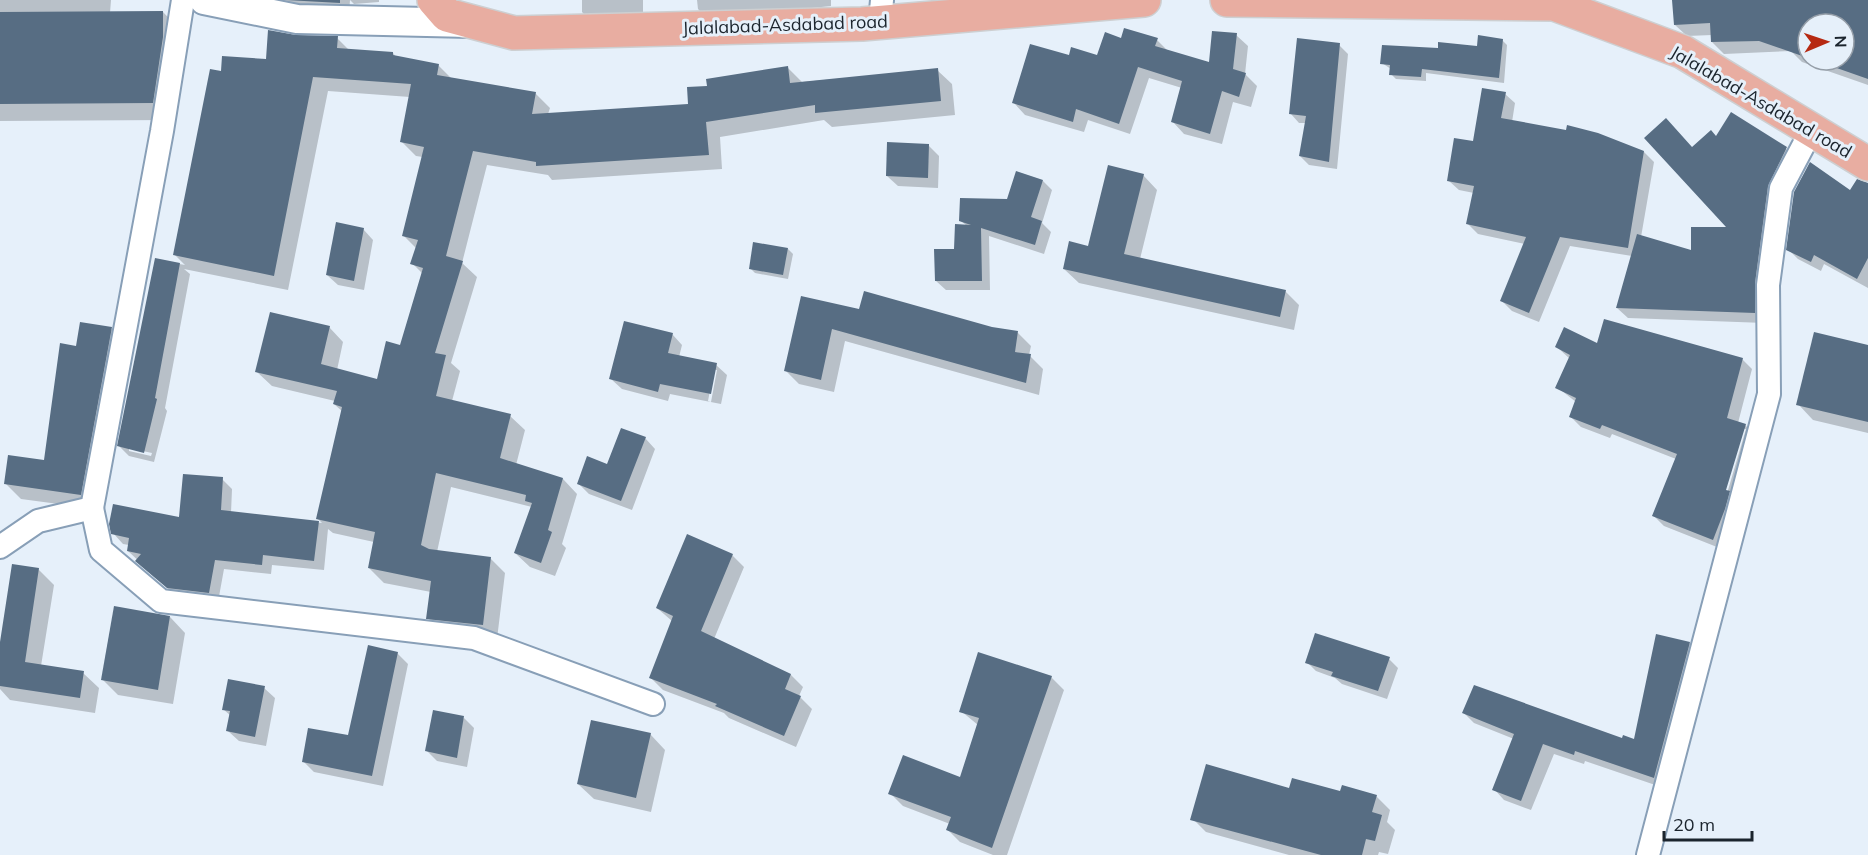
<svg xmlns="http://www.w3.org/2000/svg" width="1868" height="855" font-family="Mulish,sans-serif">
	<rect width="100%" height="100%" fill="#e6f0fa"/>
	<g fill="#0003" fill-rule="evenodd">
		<path d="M0,0H111L110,13L163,12L180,30L170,120L0,121Z"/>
		<path d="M252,0H379V2L354,4L350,0L349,13Z"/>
		<path d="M582,0H643V15L587,17L582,12Z"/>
		<path d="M697,0H831V6L708,19L698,9Z"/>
		<path d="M1674,0H1868V85L1802,62L1791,51L1724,54L1712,42V35L1687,36L1675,25ZM1808,24H1844V60H1808Z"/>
		<path d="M1236,35L1248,46L1245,74L1257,86L1251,107L1233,102L1222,144L1184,134L1173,122L1182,88L1149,78L1130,134L1088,120L1084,132L1025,115L1014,103L1070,57H1098L1122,39L1157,40L1168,51L1211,64Z"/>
		<path d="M296,37L337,38L349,50L393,53L396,57L438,65L453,80L535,93L550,108L548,114L690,106L709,87L787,67L802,82L937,70L952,84L955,115L832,127L824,120L720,137L722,169L552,180L548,175L487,165L462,263L477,277L451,363L460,371L452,401L510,416L525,430L516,465L563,479L577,494L562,544L566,548L555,576L530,567L515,553L532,507L451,487L437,552L490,558L505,573L497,639L443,633L428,618L431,592L384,583L369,568L374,542L333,533L328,529L324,570L272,565L271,574L224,569L218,602L178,598L128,551L129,545L123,544L113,533L181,519L222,479L232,489L231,513L322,523L318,519L343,412L334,404L335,401L272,386L257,372L329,327L343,342L337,370L378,381L401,346L422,273L412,263L417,249L403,235L423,157L416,156L401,141L410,97L328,91L288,290L184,269L190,274L165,408L167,411L154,462L129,456L119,446L157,260L185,265L175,255L222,73L267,60ZM129,448L152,453L151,456L129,451Z"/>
		<path d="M1502,40L1507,45L1504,83L1426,73V81L1396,79L1391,74V69L1382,63L1478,48Z"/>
		<path d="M1339,45L1348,54L1337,169L1309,165L1300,156L1307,123H1299L1291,114Z"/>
		<path d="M1505,94L1515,103L1512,122L1644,152L1654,162L1641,237L1692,252L1729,228L1692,149L1716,138L1786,149L1797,159L1765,323L1628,318L1617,308L1632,256L1570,246L1539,322L1512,311L1502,301L1525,244L1478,234L1468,224L1474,193L1459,190L1449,181Z"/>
		<path d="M929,146L939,156L938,188L898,186L887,176Z"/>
		<path d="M1143,175L1157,190L1140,259L1285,291L1299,305L1294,330L1079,283L1064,269L1089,247Z"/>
		<path d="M1043,181L1052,190L1042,223L1051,232L1044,254L989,236L990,290H946L936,281L967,226L961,221L1008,201Z"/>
		<path d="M1868,190V288L1824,264L1821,271L1798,259L1788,249L1851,192Z"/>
		<path d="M363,229L373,240L364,290L338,285L327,275Z"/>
		<path d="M788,249L793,254L788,279L755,273L750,268Z"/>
		<path d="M802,298L860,311L1018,333L1031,346L1029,355L1043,369L1039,395L845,341L834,392L799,384L786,371Z"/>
		<path d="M111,329L127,344L96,509L21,499L5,483L46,462L78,347Z"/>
		<path d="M672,334L682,345L679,357L716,365L727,375L721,404L670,394L668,401L622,389L611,379ZM714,370H717L711,402L708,401Z"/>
		<path d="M1598,345L1742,359L1752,369L1738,423L1745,425L1755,435L1722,549L1664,526L1654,516L1676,459L1612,434L1610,438L1581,427L1571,417L1576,402L1557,387L1570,359L1557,347ZM1742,429H1746L1726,497L1723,496Z"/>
		<path d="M1868,347V433L1813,420L1798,404Z"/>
		<path d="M645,438L655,449L632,510L589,494L578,483L608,466Z"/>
		<path d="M732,555L744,567L714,639L791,675L803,687L799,696L812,709L796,747L729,718L724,713L663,690L651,678L672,621L657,608Z"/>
		<path d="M38,569L54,585L41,666L83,673L99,688L95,713L10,700L0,689V651Z"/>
		<path d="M170,617L185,633L173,704L118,695L103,680Z"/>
		<path d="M1689,643L1700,654L1664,788L1585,761L1584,764L1554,754L1531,810L1504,800L1494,789L1514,739L1474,723L1464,713L1635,741Z"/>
		<path d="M397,653L408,664L383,786L314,772L303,761L349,737Z"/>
		<path d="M1389,659L1398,668L1387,699L1342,684L1335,678L1316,671L1307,662Z"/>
		<path d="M1051,677L1064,690L1007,855H993L960,842L948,830L950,824L903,806L890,793L961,779L978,725L961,711Z"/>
		<path d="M264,688L275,698L266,746L239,741L228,731L231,716L223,709Z"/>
		<path d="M464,718L474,728L467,767L437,761L427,751Z"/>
		<path d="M650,734L665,750L651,812L594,799L578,784Z"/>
		<path d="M1290,790L1376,796L1390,810L1387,822L1395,830L1388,854L1379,852L1378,855H1289L1206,832L1192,818Z"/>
	</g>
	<g fill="#576d83">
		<path d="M286,0H340V3Z"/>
		<path d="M1672,0H1868V79L1814,60H1844V24H1808V58L1759,41L1711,42L1710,23L1674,25Z"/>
		<path d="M163,11V37L153,103L0,104V12Z"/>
		<path d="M1124,28L1158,38L1155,46L1209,62L1212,31L1237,33L1233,69L1246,73L1239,97L1222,91L1210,134L1171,122L1182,81L1138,67L1119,124L1076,109L1073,122L1012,103L1030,44L1069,55L1071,47L1097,55L1105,32L1121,38Z"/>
		<path d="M268,30L296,35L338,36L337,48L393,52V55L439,64L437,75L536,92L532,114L688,104L687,87L707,86L706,79L788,66L790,83L938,68L941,101L815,113V105L706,122L709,155L536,166V162L473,151L446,256L463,261L435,353L446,355L436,396L511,414L500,458L563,478L548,530L552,532L541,563L514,553L532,503L525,501L526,495L436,473L421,545L429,549L491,557L483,625L426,619L431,581L368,568L375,532L316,519L342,407L333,404L337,391L255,372L270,312L330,326L321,364L377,379L386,341L400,345L423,268L410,264L418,240L402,236L424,147L400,142L411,84L313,77L274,276L173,255L210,69L221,71L222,56L266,59Z"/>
		<path d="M1478,35L1503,39L1499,78L1422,69L1421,77L1389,75L1390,65L1380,64L1382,45L1438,48V42L1477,46Z"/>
		<path d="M1297,38L1340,43L1329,162L1299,156L1306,116L1289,114Z"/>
		<path d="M1482,88L1506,92L1501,118L1566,130L1567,125L1598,133L1644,151L1628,248L1560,237L1529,313L1500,301L1526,237L1466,224L1474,186L1447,181L1454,138L1473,141Z"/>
		<path d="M1731,112L1787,147L1768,186L1755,283V313L1616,308L1637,234L1691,250V227H1726L1644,138L1666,118L1692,147L1711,130L1716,136Z"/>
		<path d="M887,142L929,144L928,178L886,176Z"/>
		<path d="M1810,162L1850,190L1857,179L1868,183V258L1857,279L1814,255L1811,262L1786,250L1794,192Z"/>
		<path d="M1108,165L1144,174L1124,254L1286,290L1280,317L1063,269L1069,241L1088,246Z"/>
		<path d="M1016,171L1043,180L1031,217L1042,221L1035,245L981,228L982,281H935L934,249H954L955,224L971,225L959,221L960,198L1007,199Z"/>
		<path d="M336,222L364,228L354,281L326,275Z"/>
		<path d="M753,242L788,248L783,275L749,269Z"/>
		<path d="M155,258L180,263L155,398L157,399L144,453L117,446Z"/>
		<path d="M864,291L992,327L1018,331L1015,352L1031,354L1026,383L832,329L821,380L784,371L801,296L859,309Z"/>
		<path d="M1604,319L1743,358L1727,418L1746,424L1726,490L1730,491L1725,509L1713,540L1652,516L1677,454L1602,425L1600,429L1569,417L1576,398L1555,388L1570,355L1555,347L1564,327L1597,343Z"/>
		<path d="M624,321L673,333L668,353L717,363L711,394L660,384L658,392L609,379Z"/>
		<path d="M80,322L112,327L81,495L4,484L8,455L44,460L60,343L76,346Z"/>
		<path d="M1814,332L1868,345V422L1796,405Z"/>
		<path d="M621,428L646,437L621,501L577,484L587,456L607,464Z"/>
		<path d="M183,474L223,477L221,510L319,521L314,561L263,555L262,565L215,560L209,593L167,588L135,561L141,554L127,551L129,538L111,534L109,524L113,504L179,517Z"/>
		<path d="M687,534L733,554L701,631L791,674L785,689L801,696L784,736L715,706L717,704L649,678L673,616L656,608Z"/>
		<path d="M12,564L39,568L25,662L84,671L80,698L0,686V642Z"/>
		<path d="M114,606L170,616L158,690L101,680Z"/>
		<path d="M1315,633L1390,657L1378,691L1331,676L1333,672L1305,663Z"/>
		<path d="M1656,634L1690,642L1654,778L1575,751L1574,755L1543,744L1521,801L1492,790L1514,734L1462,713L1474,685L1622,738L1623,735L1634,739Z"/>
		<path d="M368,645L398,652L372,776L302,762L308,728L348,735Z"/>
		<path d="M978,652L1052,676L992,848L946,830L951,817L888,794L903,755L960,777L979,718L959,712Z"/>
		<path d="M228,679L265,686L255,737L226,731L230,711L222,710Z"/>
		<path d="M433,710L464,716L457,758L425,751Z"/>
		<path d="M591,720L651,733L636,798L577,784Z"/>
		<path d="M1206,764L1289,788L1292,778L1340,791L1342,785L1377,795L1372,812L1382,815L1375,841L1366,839L1362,855H1321L1190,820Z"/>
	</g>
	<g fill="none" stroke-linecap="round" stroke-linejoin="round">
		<g stroke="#889fb7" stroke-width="26">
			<g id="minor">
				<path d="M880,22L882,0"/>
				<path d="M92,508L101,550L161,601L474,638L653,704"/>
				<path d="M0,547L38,521L92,508L162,131L183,0"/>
				<path d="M1648,855L1769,394L1768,285L1781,188L1811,131"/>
			</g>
		</g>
		<g stroke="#889fb7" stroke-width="32">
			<path id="tertiary" d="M204,0L297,19L470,23"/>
		</g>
		<g stroke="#cdcfd1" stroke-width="36">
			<g id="primary">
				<path d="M434,0L447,15L514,33L862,24L1144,0"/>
				<path d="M1227,0L1554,4L1683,52L1868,164"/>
			</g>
		</g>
		<use href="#minor" stroke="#fff" stroke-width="22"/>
		<use href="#tertiary" stroke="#fff" stroke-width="28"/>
		<use href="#primary" stroke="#e8ada1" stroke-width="33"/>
	</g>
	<g text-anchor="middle" stroke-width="6" stroke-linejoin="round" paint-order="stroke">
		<g font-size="18" fill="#1b242d" stroke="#e6f0fa">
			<text transform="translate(785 25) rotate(-2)" y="6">Jalalabad-Asdabad road</text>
			<text transform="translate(1761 102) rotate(30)" y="6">Jalalabad-Asdabad road</text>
		</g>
	</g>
	<g transform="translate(1826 42) rotate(88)"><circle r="28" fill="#e6f0fa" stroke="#959ea8" stroke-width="1.5"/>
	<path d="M0-4.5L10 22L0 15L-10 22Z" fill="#b62912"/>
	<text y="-9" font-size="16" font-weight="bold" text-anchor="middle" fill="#1b242d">N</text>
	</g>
	<path d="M1664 831v9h88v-9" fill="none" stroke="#1b242d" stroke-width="3"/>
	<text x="1673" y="831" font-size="18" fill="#1b242d" stroke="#e6f0fa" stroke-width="4.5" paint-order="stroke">20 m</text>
</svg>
